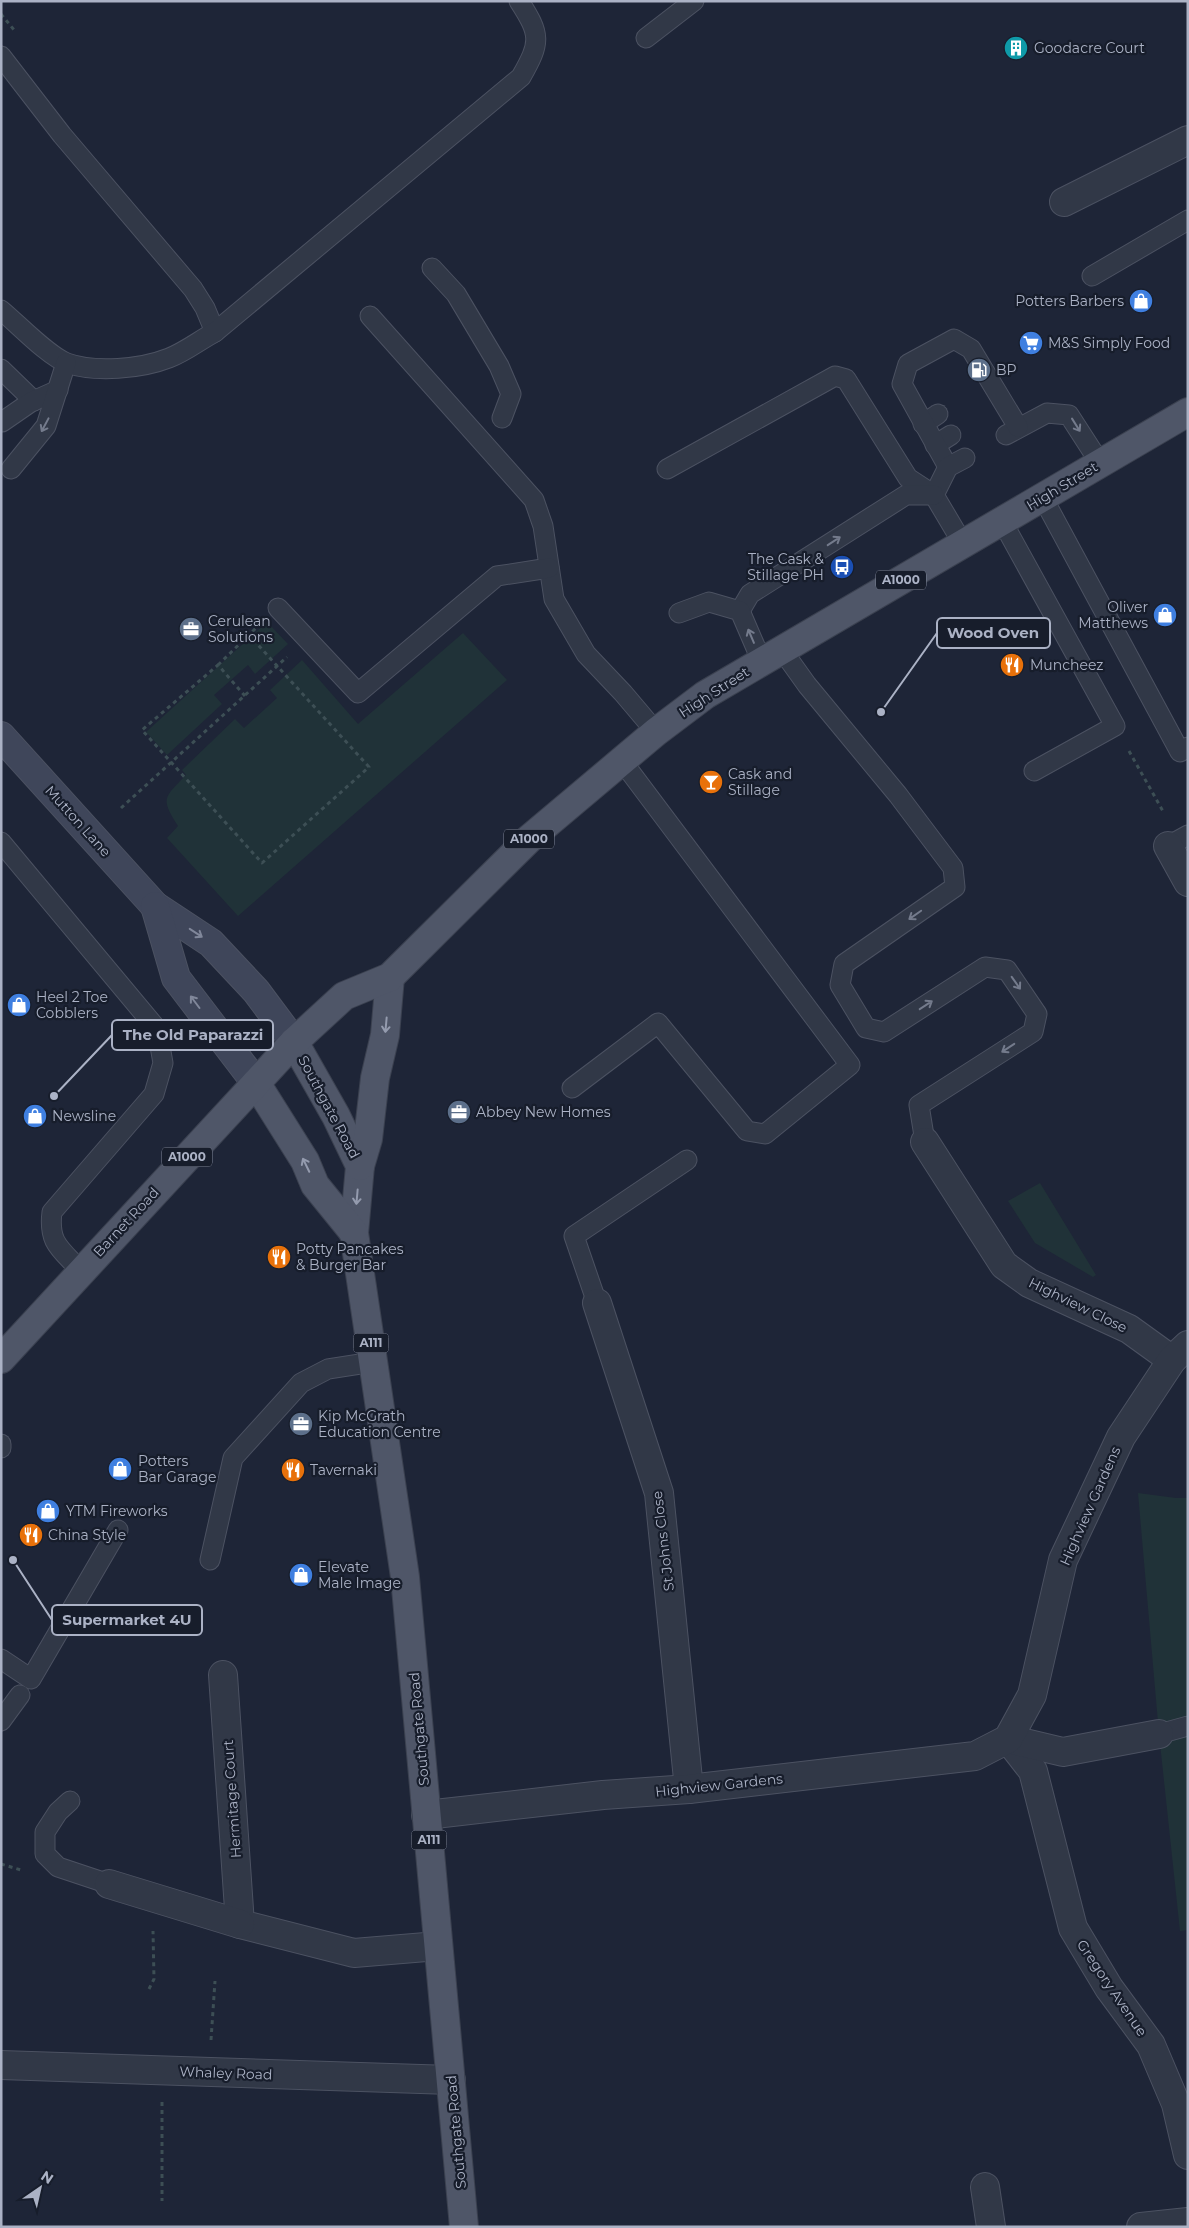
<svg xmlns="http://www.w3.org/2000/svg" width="1189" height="2228" font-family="Montserrat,sans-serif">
	<rect width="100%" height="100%" fill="#1e2537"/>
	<g fill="#203238">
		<path d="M267,622L288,644L255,674L248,665L214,695L222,704L167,755L146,732Z"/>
		<path d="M463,633L507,680L238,916L167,838L178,826C160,798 164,798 186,775L182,770L235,719L244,728L277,698L270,690L302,660L358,724Z"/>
		<path d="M1040,1183L1096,1275L1093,1277L1035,1243L1008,1201Z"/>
		<path d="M1138,1493L1176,1498H1188V1930L1180,1931L1159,1734Z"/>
	</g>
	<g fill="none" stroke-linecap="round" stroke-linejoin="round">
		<g stroke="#4c5262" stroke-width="21">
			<g id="service">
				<path d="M646,38L694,1"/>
				<path d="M1,56L62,135L193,289L205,308L215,332"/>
				<path d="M432,268L456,294L499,366L511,394L502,418"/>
				<path d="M1092,276L1188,220"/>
				<path d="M1,310C18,324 48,356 67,363C95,373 141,369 169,358C185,352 200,340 215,332L521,77C541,42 541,35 519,1"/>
				<path d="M370,316L534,500L543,526L554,599L586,654L623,693L656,732"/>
				<path d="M1,369L34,401"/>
				<path d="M1,421L2,422L31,402L58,390"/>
				<path d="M923,424L938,414"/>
				<path d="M1006,435L1047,413L1069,415L1100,463"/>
				<path d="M935,445L951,435"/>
				<path d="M948,467L902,384L908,364L954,339L971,349L1018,427"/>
				<path d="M11,469L46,426L66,363"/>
				<path d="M667,469L835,376L846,379L908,478L934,495L963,544"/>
				<path d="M934,495L948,467L965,458"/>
				<path d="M1043,498L1180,752L1188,747"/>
				<path d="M1002,521L1115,726L1034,771"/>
				<path d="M278,608L358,693L497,576L549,568"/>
				<path d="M740,611L750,594L906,495H934"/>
				<path d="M679,613L709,602L740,611L762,662"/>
				<path d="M782,650L807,685L898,795L953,868L955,887L844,964L840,985L866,1028L884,1032L985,967L1007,970L1037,1014L1033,1032L919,1105L925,1142"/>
				<path d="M1,842L157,1029L163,1063L154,1094L52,1212C48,1244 61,1249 81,1271"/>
				<path d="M1168,846L1188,835"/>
				<path d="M572,1088L658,1023L747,1131L765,1134L850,1065L622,761"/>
				<path d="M597,1303L574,1236L687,1160"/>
				<path d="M1,1444V1448"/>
				<path d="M210,1560L233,1458L301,1383L328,1369L373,1362"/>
				<path d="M1,1659L31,1679L118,1530"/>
				<path d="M1,1721L20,1695"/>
				<path d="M1159,1734L1188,1726"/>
				<path d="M70,1801L58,1812L45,1832V1854L58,1867L109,1884"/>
			</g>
		</g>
		<g stroke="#4c5262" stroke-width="30">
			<g id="minor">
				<path d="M1064,202L1188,140"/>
				<path d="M1168,846L1188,882"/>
				<path d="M925,1142L1004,1265L1029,1283L1129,1329L1172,1360"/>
				<path d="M597,1303L659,1493L689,1789"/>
				<path d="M223,1675L240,1924L354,1953L438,1946"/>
				<path d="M1008,1739L1033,1771L1073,1928L1109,1988L1151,2045L1176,2104L1188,2155"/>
				<path d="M1008,1739L1063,1752L1159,1734"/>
				<path d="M426,1815L603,1795L689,1789L975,1756L1008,1739L1032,1695L1063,1560L1121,1437L1172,1360L1188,1345"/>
				<path d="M109,1884L240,1924"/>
				<path d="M1,2065L451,2080"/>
				<path d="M985,2187L991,2227"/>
				<path d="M1141,2227L1188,2222"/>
			</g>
		</g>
		<g stroke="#4c5262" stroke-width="30">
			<g id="secondary">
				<path d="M1,736L155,906L211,943L256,991L294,1042"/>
				<path d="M155,906L176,978L256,1083"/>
			</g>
		</g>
		<g stroke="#3b4150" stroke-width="30">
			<g id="primary">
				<path d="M294,1042L336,1116L360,1166L354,1233L405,1577L464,2227"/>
				<path d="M256,1083L305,1161L315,1185L354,1233"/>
				<path d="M360,1166L368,1139L375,1078L385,1035L390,977"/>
				<path d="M1,1359L294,1042L344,996L390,977L529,839L656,732L705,695L1188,412"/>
			</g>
		</g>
		<g stroke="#3d4f55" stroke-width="3" stroke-dasharray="4 4" stroke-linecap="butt">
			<path d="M1,14L15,31"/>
			<path d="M218,665L257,627"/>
			<path d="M245,696L218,665L142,730L262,863L369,767L249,635"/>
			<path d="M1129,751L1164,813"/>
			<path d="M121,808L287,657"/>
			<path d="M1,1864L21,1870"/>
			<path d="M149,1989L154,1979L153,1931"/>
			<path d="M211,2040L215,1981"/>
			<path d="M162,2102V2201"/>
		</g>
		<use href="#service" stroke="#313847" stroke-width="19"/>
		<use href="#minor" stroke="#313847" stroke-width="28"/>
		<use href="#secondary" stroke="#3f465a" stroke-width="28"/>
		<use href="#primary" stroke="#4f5668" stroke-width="28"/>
	</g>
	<defs><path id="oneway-shaft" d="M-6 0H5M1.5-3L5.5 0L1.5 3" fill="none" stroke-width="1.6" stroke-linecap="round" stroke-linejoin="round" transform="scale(1.25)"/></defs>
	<g stroke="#747b8c">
		<use href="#oneway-shaft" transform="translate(45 425) rotate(118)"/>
		<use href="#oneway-shaft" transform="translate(1076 425) rotate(58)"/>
		<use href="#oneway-shaft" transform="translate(834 541) rotate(-33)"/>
		<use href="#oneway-shaft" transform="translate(751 636) rotate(-113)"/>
		<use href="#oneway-shaft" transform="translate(915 915) rotate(145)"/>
		<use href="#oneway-shaft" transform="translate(1016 983) rotate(55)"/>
		<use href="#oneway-shaft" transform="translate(926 1005) rotate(-33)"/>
		<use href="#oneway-shaft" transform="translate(1008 1048) rotate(147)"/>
	</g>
	<g stroke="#80879a">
		<use href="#oneway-shaft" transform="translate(196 933) rotate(33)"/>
		<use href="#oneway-shaft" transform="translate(195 1002) rotate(-127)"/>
	</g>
	<g stroke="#949bae">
		<use href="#oneway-shaft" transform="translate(386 1025) rotate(95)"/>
		<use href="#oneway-shaft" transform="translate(306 1165) rotate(-116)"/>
		<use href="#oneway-shaft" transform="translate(357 1197) rotate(95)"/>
	</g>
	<defs>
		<g id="building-disc" transform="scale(1.25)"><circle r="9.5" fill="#0f9aa8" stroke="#171d2b"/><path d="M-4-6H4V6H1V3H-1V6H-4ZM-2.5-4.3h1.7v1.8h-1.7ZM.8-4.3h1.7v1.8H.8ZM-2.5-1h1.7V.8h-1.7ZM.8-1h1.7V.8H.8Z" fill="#fff"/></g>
		<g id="shop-disc" transform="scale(1.25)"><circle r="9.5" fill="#3f7fe0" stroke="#171d2b"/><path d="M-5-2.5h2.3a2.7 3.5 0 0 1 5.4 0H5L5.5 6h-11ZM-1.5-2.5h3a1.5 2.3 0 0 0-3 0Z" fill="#fff"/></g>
		<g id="supermarket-disc" transform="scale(1.25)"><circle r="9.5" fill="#3f7fe0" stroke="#171d2b"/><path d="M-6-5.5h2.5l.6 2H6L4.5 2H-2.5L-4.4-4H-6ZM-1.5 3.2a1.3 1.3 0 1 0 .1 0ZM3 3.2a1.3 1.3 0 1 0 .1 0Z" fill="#fff"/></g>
		<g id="fuel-disc" transform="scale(1.25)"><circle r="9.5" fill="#5c6f8a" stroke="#171d2b"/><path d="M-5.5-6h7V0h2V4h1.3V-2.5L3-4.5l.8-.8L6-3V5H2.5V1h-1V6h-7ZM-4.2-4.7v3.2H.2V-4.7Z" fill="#fff"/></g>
		<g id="bus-disc" transform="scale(1.25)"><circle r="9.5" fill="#1a4fb4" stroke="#171d2b"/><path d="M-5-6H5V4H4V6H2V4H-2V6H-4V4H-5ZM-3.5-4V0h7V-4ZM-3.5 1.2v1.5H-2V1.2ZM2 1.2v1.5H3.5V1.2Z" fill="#fff"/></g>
		<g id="office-disc" transform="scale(1.25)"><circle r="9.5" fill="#5c6f8a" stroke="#171d2b"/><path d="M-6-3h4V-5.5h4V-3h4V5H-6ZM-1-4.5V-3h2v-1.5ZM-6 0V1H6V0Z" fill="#fff"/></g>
		<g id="restaurant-disc" transform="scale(1.25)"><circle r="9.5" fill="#e8710a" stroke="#171d2b"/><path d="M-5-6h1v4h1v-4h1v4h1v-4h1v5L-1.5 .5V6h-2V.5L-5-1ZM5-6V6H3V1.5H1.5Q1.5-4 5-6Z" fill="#fff"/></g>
		<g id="bar-disc" transform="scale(1.25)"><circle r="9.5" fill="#e8710a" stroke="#171d2b"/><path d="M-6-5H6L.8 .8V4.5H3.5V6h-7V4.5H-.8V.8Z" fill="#fff"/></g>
	</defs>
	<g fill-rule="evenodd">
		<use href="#building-disc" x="1016" y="48"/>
		<use href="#shop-disc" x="1141" y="301"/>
		<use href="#supermarket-disc" x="1031" y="343"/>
		<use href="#fuel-disc" x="979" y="370"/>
		<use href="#bus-disc" x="842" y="567"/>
		<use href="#shop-disc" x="1165" y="615"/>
		<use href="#office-disc" x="191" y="629"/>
		<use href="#restaurant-disc" x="1012" y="665"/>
		<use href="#bar-disc" x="711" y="782"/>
		<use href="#shop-disc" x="19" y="1005"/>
		<use href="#office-disc" x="459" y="1112"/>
		<use href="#shop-disc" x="35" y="1116"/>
		<use href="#restaurant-disc" x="279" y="1257"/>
		<use href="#office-disc" x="301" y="1424"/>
		<use href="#shop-disc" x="120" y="1469"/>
		<use href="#restaurant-disc" x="293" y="1470"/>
		<use href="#shop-disc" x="48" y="1511"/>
		<use href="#restaurant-disc" x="31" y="1535"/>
		<use href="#shop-disc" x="301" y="1575"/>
	</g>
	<g text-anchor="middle" stroke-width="4.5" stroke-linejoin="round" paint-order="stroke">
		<g fill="#171d2b" stroke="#7f8597" stroke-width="1">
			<rect x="876" y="570.5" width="50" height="19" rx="4"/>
			<rect x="504" y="829.5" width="50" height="19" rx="4"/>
			<rect x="162" y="1147.5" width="50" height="19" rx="4"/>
			<rect x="353.5" y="1333.5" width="35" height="19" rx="4"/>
			<rect x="411.5" y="1830.5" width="35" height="19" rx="4"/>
		</g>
		<g font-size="12" font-weight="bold" fill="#abb2c5">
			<text x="901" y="584">A1000</text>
			<text x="529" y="843">A1000</text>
			<text x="187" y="1161">A1000</text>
			<text x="371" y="1347">A111</text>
			<text x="429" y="1844">A111</text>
		</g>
		<g font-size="14" fill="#abb2c5" stroke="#171d2b" text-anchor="start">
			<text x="1034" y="53">Goodacre Court</text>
			<text x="1124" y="306" text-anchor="end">Potters Barbers</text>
			<text x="1048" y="348">M&amp;S Simply Food</text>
			<text x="996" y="375">BP</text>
			<text x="824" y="564" text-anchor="end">The Cask &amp;<tspan x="824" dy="16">Stillage PH</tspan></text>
			<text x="1148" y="612" text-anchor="end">Oliver<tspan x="1148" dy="16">Matthews</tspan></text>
			<text x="208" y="626">Cerulean<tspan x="208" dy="16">Solutions</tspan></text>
			<text x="1030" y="670">Muncheez</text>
			<text x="728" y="779">Cask and<tspan x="728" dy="16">Stillage</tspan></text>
			<text x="36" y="1002">Heel 2 Toe<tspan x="36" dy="16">Cobblers</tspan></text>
			<text x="476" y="1117">Abbey New Homes</text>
			<text x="52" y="1121">Newsline</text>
			<text x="296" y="1254">Potty Pancakes<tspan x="296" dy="16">&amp; Burger Bar</tspan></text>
			<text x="318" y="1421">Kip McGrath<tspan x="318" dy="16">Education Centre</tspan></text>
			<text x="138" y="1466">Potters<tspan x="138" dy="16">Bar Garage</tspan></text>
			<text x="310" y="1475">Tavernaki</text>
			<text x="66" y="1516">YTM Fireworks</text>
			<text x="48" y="1540">China Style</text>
			<text x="318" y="1572">Elevate<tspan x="318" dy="16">Male Image</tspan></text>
		</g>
		<g font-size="14" fill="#abb2c5" stroke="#171d2b">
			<text transform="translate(1062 486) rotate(-31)" y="5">High Street</text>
			<text transform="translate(714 692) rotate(-33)" y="5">High Street</text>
			<text transform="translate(78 821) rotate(48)" y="5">Mutton Lane</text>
			<text transform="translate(329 1107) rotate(62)" y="5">Southgate Road</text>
			<text transform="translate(126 1222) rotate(-47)" y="5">Barnet Road</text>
			<text transform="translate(1078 1305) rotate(26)" y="5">Highview Close</text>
			<text transform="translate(1090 1506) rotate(-66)" y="5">Highview Gardens</text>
			<text transform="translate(663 1541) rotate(-97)" y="5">St Johns Close</text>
			<text transform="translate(419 1729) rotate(-95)" y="5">Southgate Road</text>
			<text transform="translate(719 1785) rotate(-6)" y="5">Highview Gardens</text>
			<text transform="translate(232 1799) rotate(-94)" y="5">Hermitage Court</text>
			<text transform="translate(1112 1988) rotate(56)" y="5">Gregory Avenue</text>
			<text transform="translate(226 2073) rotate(2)" y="5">Whaley Road</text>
			<text transform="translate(456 2132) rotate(-95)" y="5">Southgate Road</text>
		</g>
	</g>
	<path fill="none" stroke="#abb2c5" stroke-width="2" d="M881 712L937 633M54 1096L112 1035M13 1560L52 1620"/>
	<g fill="#abb2c5" stroke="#171d2b" stroke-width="2">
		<circle cx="881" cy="712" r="5"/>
		<circle cx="54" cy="1096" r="5"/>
		<circle cx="13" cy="1560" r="5"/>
	</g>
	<g fill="#171d2b" stroke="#abb2c5" stroke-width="2">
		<rect x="937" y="618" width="113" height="30" rx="5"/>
		<rect x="112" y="1020" width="161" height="30" rx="5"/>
		<rect x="52" y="1605" width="150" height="30" rx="5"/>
	</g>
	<g font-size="15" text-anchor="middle" font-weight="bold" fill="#abb2c5">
		<text x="993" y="638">Wood Oven</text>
		<text x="193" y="1040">The Old Paparazzi</text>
		<text x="127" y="1625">Supermarket 4U</text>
	</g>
	<rect width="1189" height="2228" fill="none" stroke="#abb2c5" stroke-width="5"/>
	<g transform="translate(40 2188) rotate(34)" stroke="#171d2b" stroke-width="4" paint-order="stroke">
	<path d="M0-4L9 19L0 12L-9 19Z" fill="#abb2c5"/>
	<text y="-8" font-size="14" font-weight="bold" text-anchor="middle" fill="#abb2c5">N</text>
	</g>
</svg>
